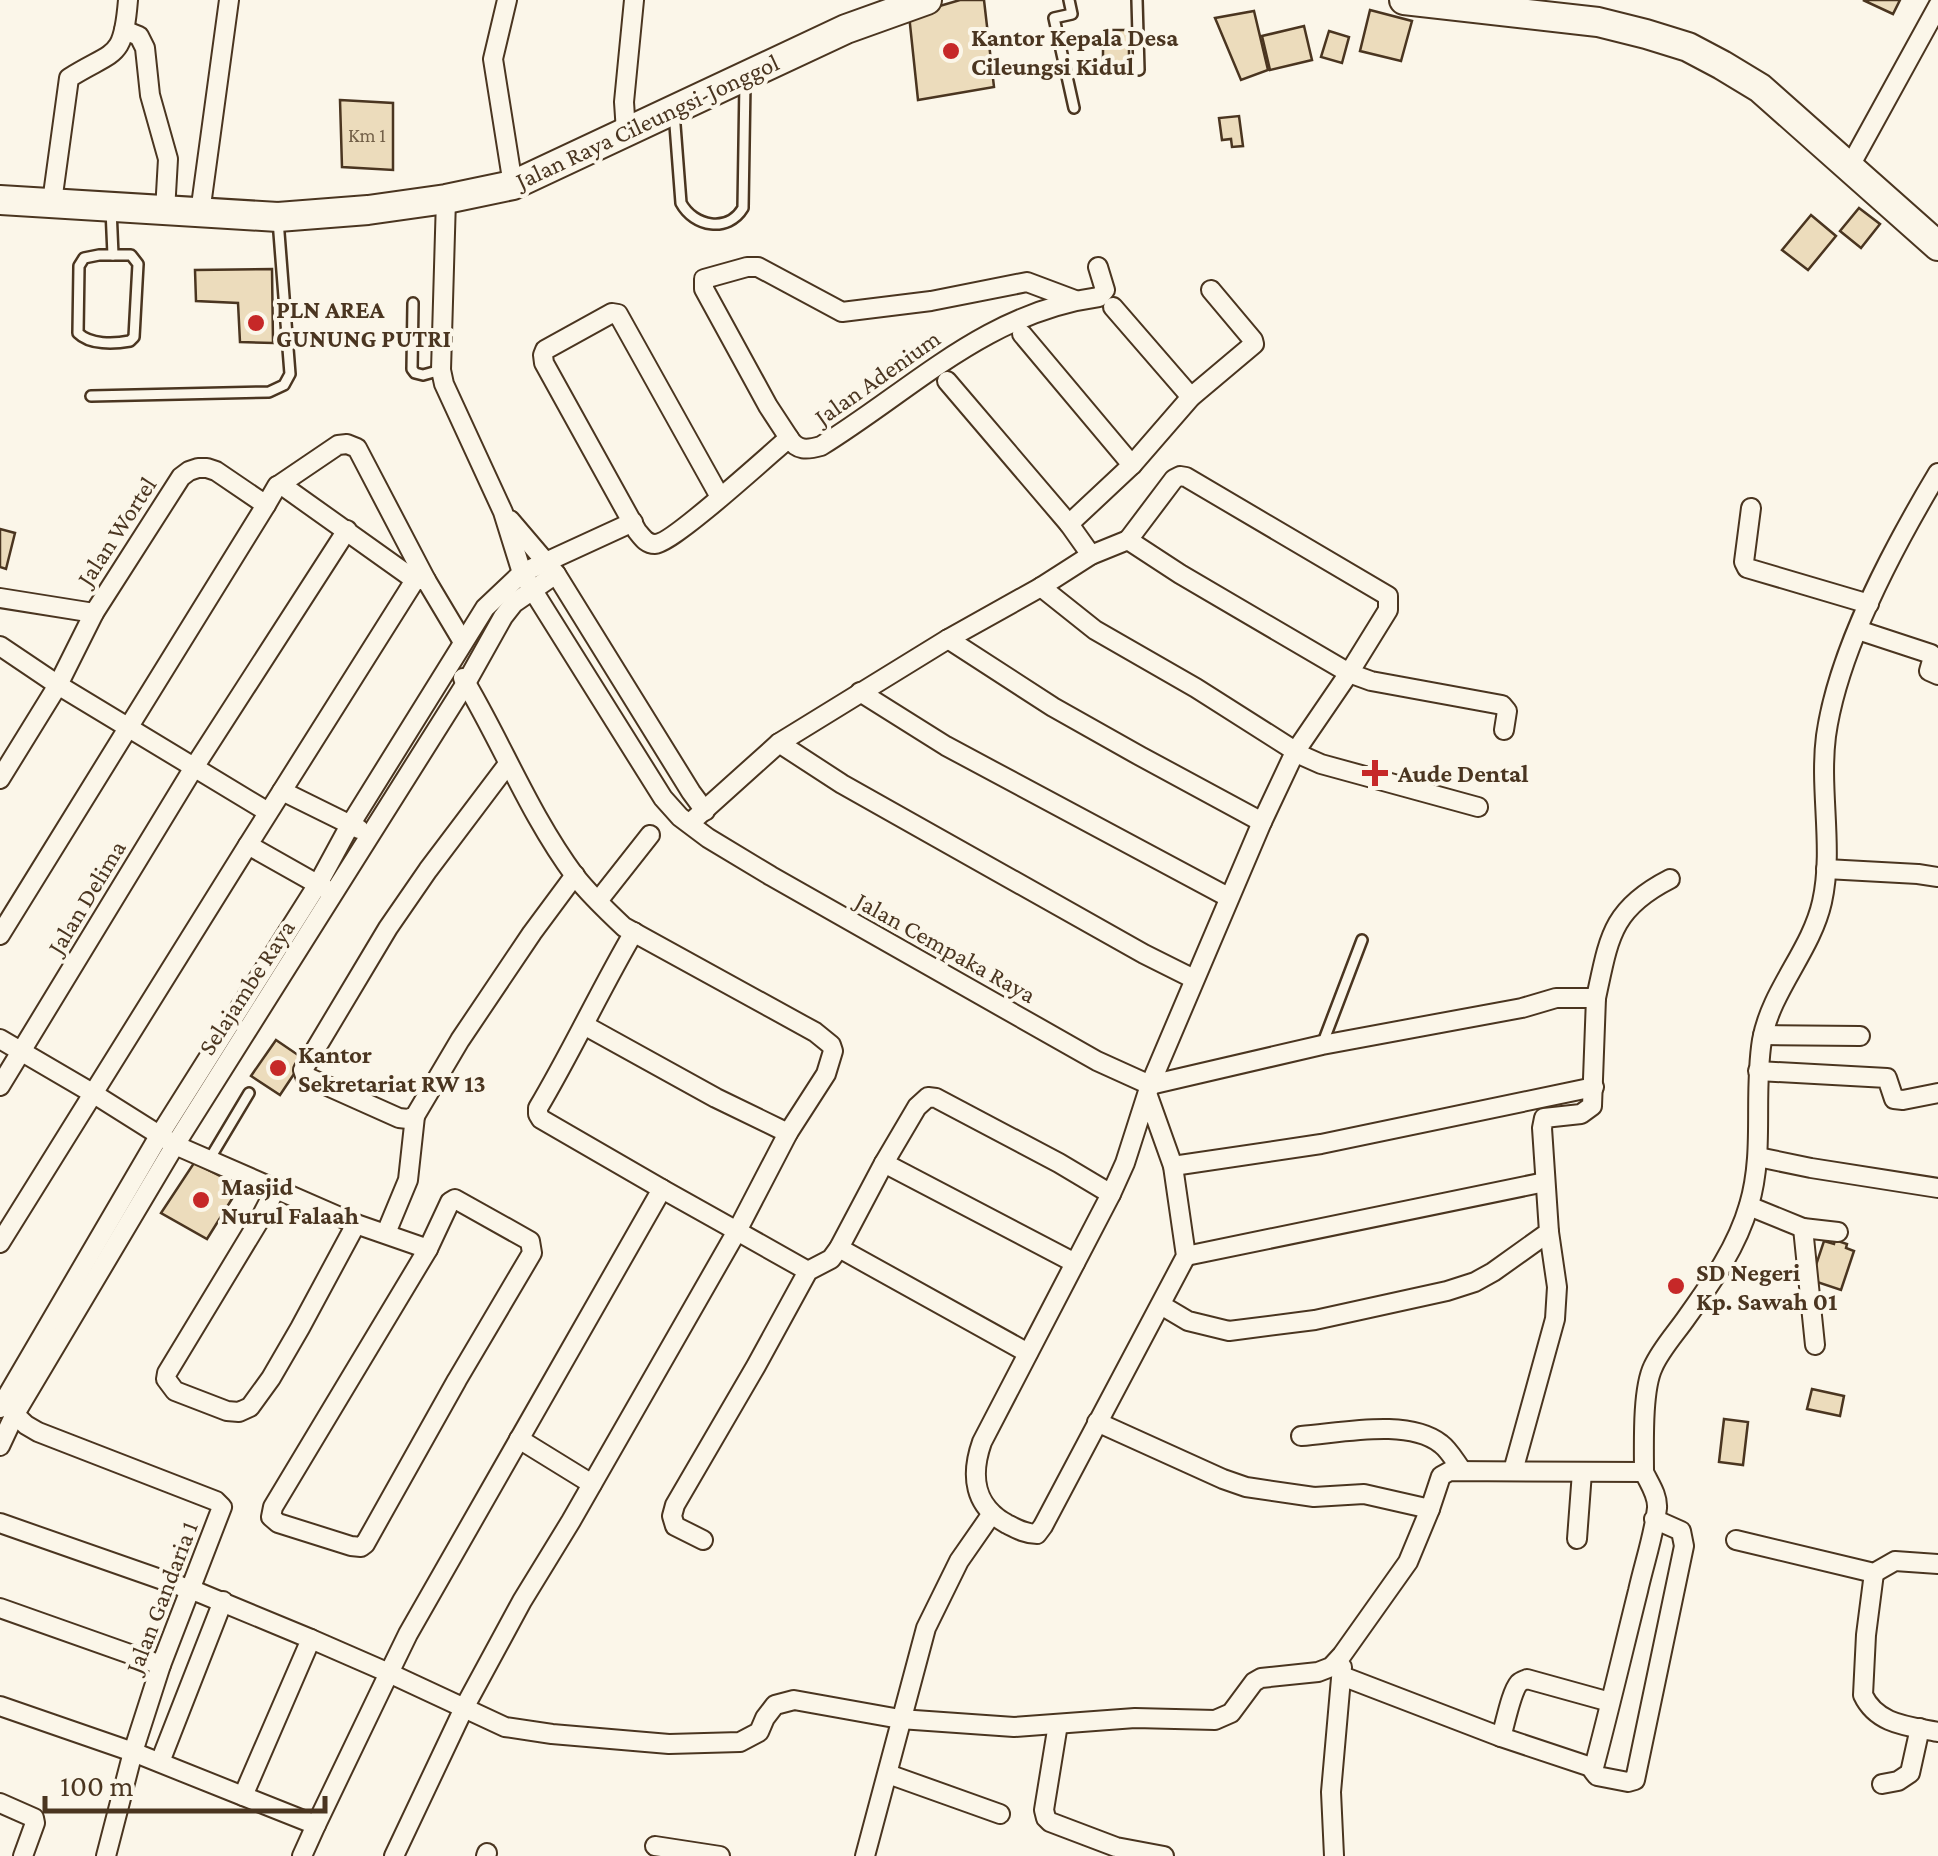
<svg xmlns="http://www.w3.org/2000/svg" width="1938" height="1856" font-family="'Crimson Pro',serif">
	<rect width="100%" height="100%" fill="#fbf6e9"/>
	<g fill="#ecdcbc" stroke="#4a3520" stroke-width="2.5">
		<path d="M960,0H984L994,87L918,100L909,15Z"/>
		<path d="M1863,0H1900L1893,14Z"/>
		<path d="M1370,10L1412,21L1401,61L1360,51Z"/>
		<path d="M1254,11L1268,70L1241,80L1215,18Z"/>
		<path d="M1304,26L1312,60L1270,70L1262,36Z"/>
		<rect x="1103" y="30" width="26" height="39"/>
		<path d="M1329,31L1349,37L1342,63L1321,57Z"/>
		<path d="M340,100L393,103V170L342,167Z"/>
		<path d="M1239,116L1243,146L1232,147L1231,139L1222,140L1219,118Z"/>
		<path d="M1859,208L1880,224L1861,248L1840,231Z"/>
		<path d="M1811,215L1836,236L1808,270L1782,250Z"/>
		<path d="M272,269L273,343L240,342L238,303L196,301L195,270Z"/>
		<path d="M0,529L15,533L6,569L0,567Z"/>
		<path d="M276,1040L304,1059L280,1095L251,1076Z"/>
		<path d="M194,1163L240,1186L207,1239L161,1213Z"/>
		<path d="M1835,1240L1847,1244L1846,1248L1854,1251L1841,1290L1811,1280L1824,1241L1834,1244Z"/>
		<path d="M1812,1389L1844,1396L1840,1416L1807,1409Z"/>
		<path d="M1724,1419L1748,1422L1743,1465L1719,1462Z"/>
	</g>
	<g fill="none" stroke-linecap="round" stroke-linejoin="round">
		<g stroke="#4a3520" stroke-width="14">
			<g id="lane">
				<path d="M1069,0L1072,14L1054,18L1074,108"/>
				<path d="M1137,0L1139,70"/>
				<path d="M674,112L681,203C694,227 728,233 743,208L745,82"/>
				<path d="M111,209L113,255"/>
				<path d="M99,255H131L138,264L134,337L130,341C114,344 90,345 78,333L79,266L84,258Z"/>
				<path d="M413,303L412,369L415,373L423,375L441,370"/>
				<path d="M91,396L269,392L284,385L290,374L278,220"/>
				<path d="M1322,1045L1362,940"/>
				<path d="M209,1160L249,1093"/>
			</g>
		</g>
		<g stroke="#4a3520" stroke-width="22">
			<g id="street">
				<path d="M507,0L493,59L513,185"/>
				<path d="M124,30L139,36L145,48L150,95L168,159L165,211"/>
				<path d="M626,132L624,102L634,0"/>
				<path d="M1850,166L1938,6"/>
				<path d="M446,199L441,370L444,384L503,512L522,573L663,798L680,817L708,838L771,876L1097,1061L1150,1085L1322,1045L1522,1008L1556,998H1596L1592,1106L1581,1114L1544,1118L1542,1128L1549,1232L1493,1272L1475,1282L1447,1291L1315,1320L1229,1331L1188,1321L1161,1305"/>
				<path d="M52,202L69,78C115,49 123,61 128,0"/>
				<path d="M200,213L229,0"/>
				<path d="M1113,307L1191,397"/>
				<path d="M1022,334L1132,465"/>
				<path d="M947,381L1069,524"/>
				<path d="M789,438L768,406L704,289V279L747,267H758L842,312L931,301L1027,282L1075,300"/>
				<path d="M279,485L338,445L347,444L357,448L426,580"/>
				<path d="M720,497L618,314L612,313L545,350L543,355L544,363L637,531C642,537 646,544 655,544C672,544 770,454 789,438C797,451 807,450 821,446C913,389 987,312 1099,297L1105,290L1098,267"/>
				<path d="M1751,508L1744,562L1747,568L1869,604"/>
				<path d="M510,520L556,574L691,792L705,811"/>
				<path d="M1128,540L1174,479L1180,476L1186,477L1388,596V610L1349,673L1371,681L1502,705L1507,711L1504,730"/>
				<path d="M1091,555L1069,524L1132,465L1191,397L1254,344L1253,340L1211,290"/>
				<path d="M1041,587L1095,630L1196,688L1303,756L1321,764L1478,807"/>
				<path d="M0,598L94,613"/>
				<path d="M1858,630L1931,654L1933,657L1929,671L1938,675"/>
				<path d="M948,639L1053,707L1140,756L1262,822"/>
				<path d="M0,646L58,685L268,812"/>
				<path d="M463,678C502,743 529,814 575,876C589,894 607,911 624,927L815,1032L831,1045L833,1051L826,1074L788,1133L737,1231L662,1189"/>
				<path d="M860,692L946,746L1228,897"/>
				<path d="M779,743L842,784L1144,954L1194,979"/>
				<path d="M508,764L428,870L388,928L303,1070L305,1076L399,1118L408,1119L415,1116L460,1040L532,933L575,875"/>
				<path d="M0,779L58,685L94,613L181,477L189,471L198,468H207L216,471L266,505L277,486H283L415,580H426L463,642"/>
				<path d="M282,791L415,580"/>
				<path d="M690,823L779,743L948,639L1041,587L1091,555L1128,540L1180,574L1349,673L1295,752L1262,822L1150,1085L1125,1163L1111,1194L982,1442C970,1476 974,1506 1007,1524C1017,1529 1026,1534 1037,1534L1043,1526L1186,1256L1173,1166L1148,1096"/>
				<path d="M1826,869L1918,874L1938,877"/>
				<path d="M326,889L248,845L282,791L359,829"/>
				<path d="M598,901L650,835"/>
				<path d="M634,932C600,990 572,1051 538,1108V1114L541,1119L662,1189L408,1634L389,1673L505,1727L552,1734L669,1744L740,1742L759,1732L765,1718L775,1705L794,1700L900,1719L1014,1727L1135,1718L1215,1720L1231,1713L1254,1682L1261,1678L1318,1672L1331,1667L1342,1655L1408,1562L1430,1509L1441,1476L1450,1471L1644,1472C1644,1445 1642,1390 1653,1367C1661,1349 1676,1333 1687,1317C1712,1282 1737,1247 1749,1205C1765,1151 1753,1095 1762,1040C1771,990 1811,951 1822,902C1834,848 1819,791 1826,736C1838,650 1893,548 1938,473"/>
				<path d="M0,935L266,505"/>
				<path d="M1596,998C1609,938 1611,909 1670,879"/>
				<path d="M584,1025L716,1098L788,1133"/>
				<path d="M1763,1035L1860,1036"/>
				<path d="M0,1039L94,1094L175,1145L356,1224L428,1249"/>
				<path d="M1758,1071L1887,1078L1894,1099L1903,1100L1938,1093"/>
				<path d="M0,1086L193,769L347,530"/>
				<path d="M1758,1157L1811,1168L1938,1188"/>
				<path d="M1173,1166L1321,1144L1594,1087"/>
				<path d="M275,1190L259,1221L167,1373L166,1379L175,1391L227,1411L239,1412L250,1407L271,1378L300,1328L356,1224"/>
				<path d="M455,1199L530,1241L532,1253L457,1380L365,1544L361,1547L351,1546L278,1523L271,1517L273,1507L428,1249L450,1202Z"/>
				<path d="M1749,1206L1803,1228L1838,1232"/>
				<path d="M1803,1228L1815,1345"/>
				<path d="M386,1233L408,1180L415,1116"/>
				<path d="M0,1243L248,845"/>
				<path d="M839,1248L1028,1353"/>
				<path d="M1186,1256L1545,1182"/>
				<path d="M1075,1263L884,1163L917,1107L928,1097L936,1098L1059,1163L1111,1194"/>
				<path d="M0,1408L159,1136L318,884L350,825L485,608L522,573L633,522"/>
				<path d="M9,1409L26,1425L38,1432L216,1501L222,1507L161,1665L133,1752L106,1856"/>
				<path d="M1097,1422L1223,1479L1246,1487L1314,1497L1364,1494L1430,1509"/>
				<path d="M1301,1436C1342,1433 1408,1418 1441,1444C1449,1450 1455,1461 1461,1469"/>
				<path d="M519,1439L592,1484"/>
				<path d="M0,1446L15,1414L175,1145L466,683L503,617L514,603L556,574"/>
				<path d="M1513,1471L1555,1319L1557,1287L1549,1232"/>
				<path d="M1644,1472C1649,1483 1658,1495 1657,1508C1654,1535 1644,1564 1638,1591C1623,1651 1609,1711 1593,1771L1597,1776L1628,1782L1635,1780L1684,1546L1681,1531L1654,1519"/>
				<path d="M0,1523L200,1593L311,1639L243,1796L133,1752L0,1706"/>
				<path d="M1577,1539L1582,1472"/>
				<path d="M703,1540L675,1526L672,1516L675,1505L756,1366L808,1271L831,1259L839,1248L884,1163"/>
				<path d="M1736,1540L1874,1573L1895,1561L1938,1564"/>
				<path d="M1874,1573L1866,1635L1863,1695C1877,1725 1909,1726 1938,1732"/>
				<path d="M0,1608L161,1665"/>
				<path d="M1342,1676L1501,1737L1594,1768"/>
				<path d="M1058,1724L1044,1810L1046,1818L1050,1822L1116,1847L1164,1856"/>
				<path d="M1501,1737C1505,1725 1511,1692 1519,1683C1521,1681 1525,1680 1527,1679L1610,1702"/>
				<path d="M160,1762L223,1601"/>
				<path d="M888,1774L1000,1814"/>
				<path d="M1882,1784L1898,1781L1910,1773L1920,1728"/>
				<path d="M243,1796L316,1825L389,1673L311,1639"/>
				<path d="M0,1803L34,1818L35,1823L23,1856"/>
				<path d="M655,1846L720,1856"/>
				<path d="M302,1856L316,1825"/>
				<path d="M394,1856L464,1708L522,1601L571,1521L737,1231L808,1271"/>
				<path d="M486,1856L487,1853"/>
				<path d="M865,1856L926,1628L959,1561L991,1515"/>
				<path d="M1334,1856L1331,1792L1342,1667"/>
			</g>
		</g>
		<g stroke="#4a3520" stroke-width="32">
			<g id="primary">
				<path d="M1404,0L1598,22L1646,34L1688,47L1722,65L1760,88L1938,246"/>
				<path d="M0,200L278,217L368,210L446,199L513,185L846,29L927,0"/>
			</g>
		</g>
		<use href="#lane" stroke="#fbf6e9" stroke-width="9"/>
		<use href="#street" stroke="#fbf6e9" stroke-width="18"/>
		<use href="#primary" stroke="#fbf6e9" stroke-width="28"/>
	</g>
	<g fill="#c62828" stroke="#fbf6e9" stroke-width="4">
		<circle cx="951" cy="51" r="10"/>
		<circle cx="256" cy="323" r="10"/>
		<path d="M1370 758h10v10h10v10h-10v10h-10v-10h-10v-10h10z"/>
		<circle cx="278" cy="1068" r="10"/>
		<circle cx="201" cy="1200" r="10"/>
		<circle cx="1676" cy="1286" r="10"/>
	</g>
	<g text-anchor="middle" stroke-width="8" stroke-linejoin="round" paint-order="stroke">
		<g font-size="20" fill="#725f47">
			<text x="367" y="142">Km 1</text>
		</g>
		<g font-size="25" font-weight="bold" fill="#4a3520" stroke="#fbf6e9" text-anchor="start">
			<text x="971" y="46">Kantor Kepala Desa<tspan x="971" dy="29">Cileungsi Kidul</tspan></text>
			<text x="276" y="318">PLN AREA<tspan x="276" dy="29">GUNUNG PUTRI</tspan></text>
			<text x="1398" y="782">Aude Dental</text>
			<text x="298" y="1063">Kantor<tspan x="298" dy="29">Sekretariat RW 13</tspan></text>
			<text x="221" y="1195">Masjid<tspan x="221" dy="29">Nurul Falaah</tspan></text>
			<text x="1696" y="1281">SD Negeri<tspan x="1696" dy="29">Kp. Sawah 01</tspan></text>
		</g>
		<g font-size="25" fill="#4a3520" stroke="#fbf6e9">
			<text transform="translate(647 121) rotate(-25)" y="9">Jalan Raya Cileungsi-Jonggol</text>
			<text transform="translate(877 377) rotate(-35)" y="9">Jalan Adenium</text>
			<text transform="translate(116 531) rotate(-57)" y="9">Jalan Wortel</text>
			<text transform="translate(86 897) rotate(-59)" y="9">Jalan Delima</text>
			<text transform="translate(946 947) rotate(29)" y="9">Jalan Cempaka Raya</text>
			<text transform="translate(246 987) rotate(-57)" y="9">Selajambe Raya</text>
			<text transform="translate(161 1597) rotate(-69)" y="9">Jalan Gandaria 1</text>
		</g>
	</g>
	<path d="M45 1796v15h280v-15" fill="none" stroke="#4a3520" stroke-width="5"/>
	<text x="60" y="1796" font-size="30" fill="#4a3520" stroke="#fbf6e9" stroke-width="8" paint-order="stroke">100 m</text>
</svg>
